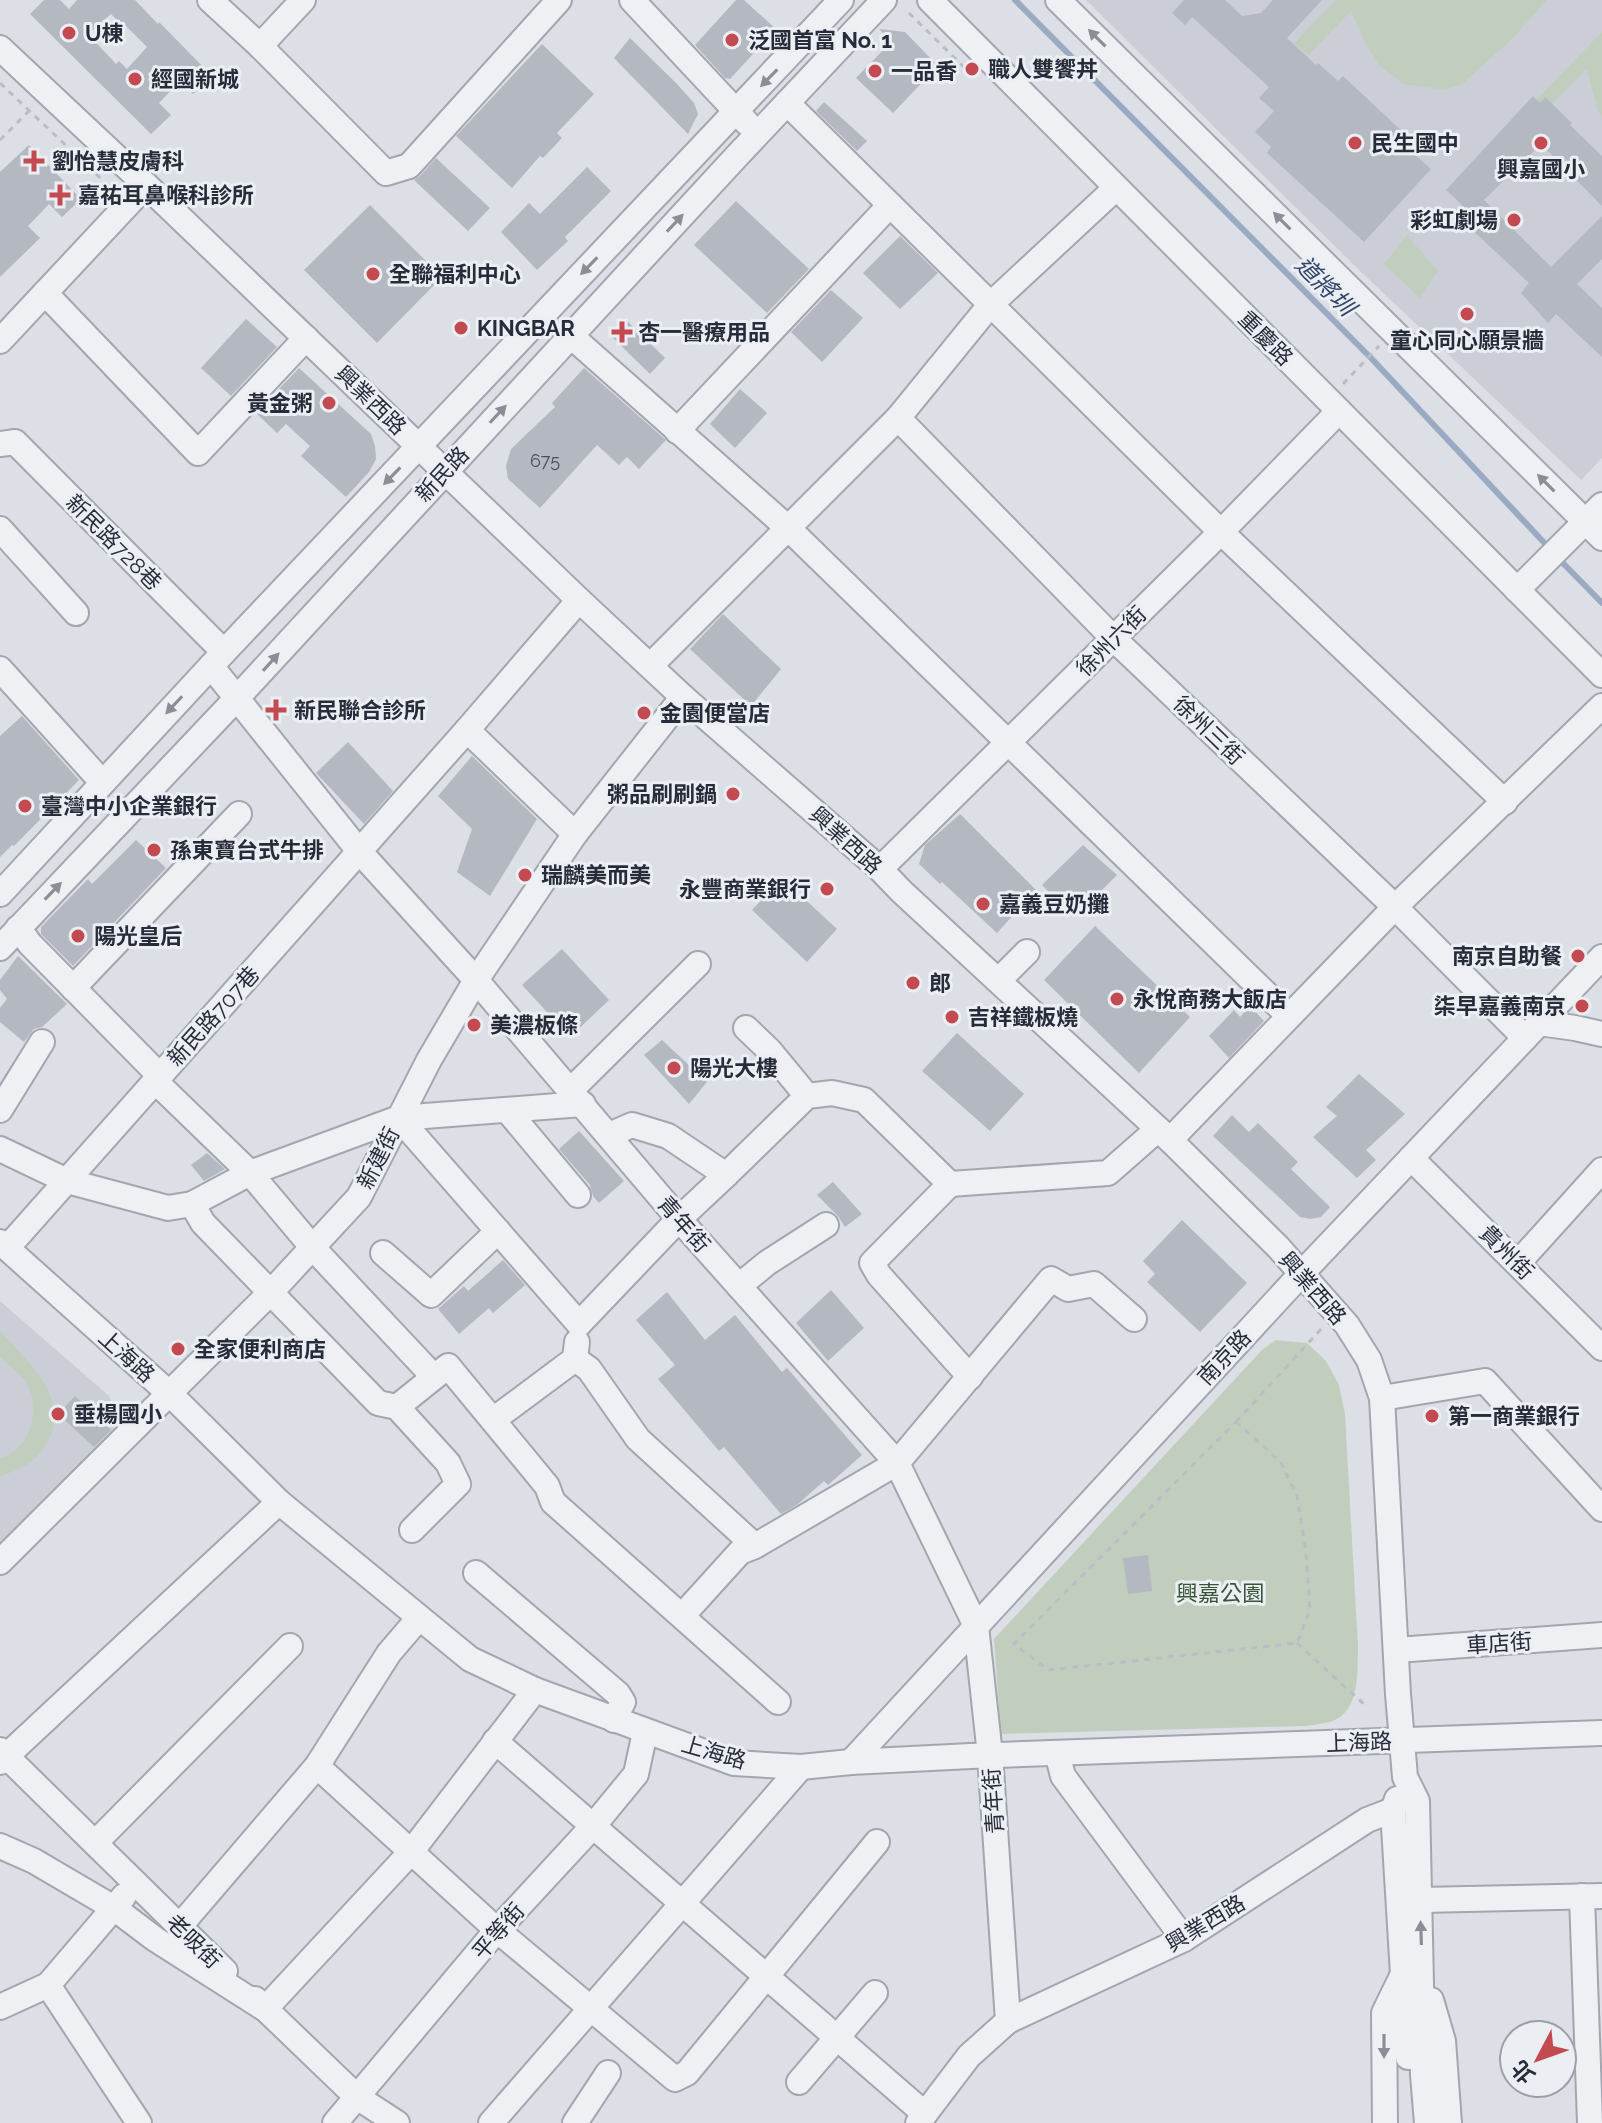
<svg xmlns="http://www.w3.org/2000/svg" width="1602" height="2123" font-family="Raleway,'Noto Sans TC',sans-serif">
	<rect width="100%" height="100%" fill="#dcdfe5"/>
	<g fill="#cbced6">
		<path d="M1086,0H1602V458L1581,480L1358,269Z"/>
		<path d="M0,1301L109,1396L123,1431L0,1544Z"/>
	</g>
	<g fill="#c1cebe">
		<path d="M1336,0H1547L1512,39L1461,85L1444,90L1404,84L1381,67L1366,45L1351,11L1308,56L1294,43Z"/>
		<path d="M1602,32V116L1598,112L1587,69L1546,110L1536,100Z"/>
		<path d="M1407,235L1438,271L1420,298L1384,264Z"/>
		<path d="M0,1331C28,1361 74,1401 46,1445C36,1462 18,1471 0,1476V1459C29,1450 42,1411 27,1384C21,1374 8,1365 0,1357Z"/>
		<path d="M1276,1340L1307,1343L1326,1361L1339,1385L1345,1414L1358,1647C1357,1673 1361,1712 1330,1722C1322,1724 1312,1725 1304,1726L1001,1734L994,1639L1262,1350Z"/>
	</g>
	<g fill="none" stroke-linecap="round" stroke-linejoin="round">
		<g stroke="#9aaac3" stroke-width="6">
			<path d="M1015,0L1371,358L1551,550"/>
			<path d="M1558,558L1602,603"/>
		</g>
	</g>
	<g fill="#b4b8c1" fill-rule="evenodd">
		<path d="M44,0H60L69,9L77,0H135L158,24L159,22L212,76L193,94L180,81L159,103L171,115L151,134L30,14ZM111,14L124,27L125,25L147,47L127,69L119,61L116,64L88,34Z"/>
		<path d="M736,0H744L776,29L730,79L725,78L695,45Z"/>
		<path d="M1184,0H1225L1242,16L1261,13L1273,0H1322L1287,38L1316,65L1318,63L1338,81L1343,76L1420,148L1414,154L1431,169L1364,242L1267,153L1271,147L1255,132L1274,111L1259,98L1269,87L1192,17L1185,25L1172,13Z"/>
		<path d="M879,29L905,32L938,66L893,113L856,78L892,41Z"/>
		<path d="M630,38L676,83L694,103L698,114L688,134L614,58Z"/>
		<path d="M542,44L594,94L557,133L562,138L543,158L540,156L512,188L456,136Z"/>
		<path d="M1533,96L1540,103L1545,97L1572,123L1570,125L1602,156V206L1541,144L1484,200L1551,267L1602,216V259L1577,284L1602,308V357L1556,314L1548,323L1521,293L1529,283L1454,213L1462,205L1446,190Z"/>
		<path d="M824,102L867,141L857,151L816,111Z"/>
		<path d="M29,145L81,199L62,217L49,204L28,226L40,238L0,277V172Z"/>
		<path d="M436,158L490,208L468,231L414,180L420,176Z"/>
		<path d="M587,167L611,191L565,237L568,241L537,270L501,232L529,203L540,214Z"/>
		<path d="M736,201L809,269L767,313L694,245Z"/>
		<path d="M370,205L442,277L377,343L304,270Z"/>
		<path d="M900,236L938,273L900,309L863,273Z"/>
		<path d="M831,290L863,318L822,362L791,332Z"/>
		<path d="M624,318L665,358L650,374L609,334Z"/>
		<path d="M246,319L277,347L231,396L201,368Z"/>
		<path d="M299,368L371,434L375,446L376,459L369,472L346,497L301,456L310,446L286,424L277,433L256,413Z"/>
		<path d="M584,368L666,440L639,469L627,457L619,465L597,445L540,508L508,479L506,466L511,449L555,407L552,403Z"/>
		<path d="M740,389L767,413L735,448L710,424Z"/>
		<path d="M723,614L781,669L751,706L690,649Z"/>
		<path d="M22,716L79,780L14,846L12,845L0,857V736Z"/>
		<path d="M348,742L393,791L364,824L316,773Z"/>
		<path d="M472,756L537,819L490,896L457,872L472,829L438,796Z"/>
		<path d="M960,814L1036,890L997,933L942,882L940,884L919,864L925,845Z"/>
		<path d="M136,840L166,868L73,966L41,934V927L88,879L92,884Z"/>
		<path d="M1083,845L1117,875L1074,918L1042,885Z"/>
		<path d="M782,878L837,929L807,962L752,910Z"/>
		<path d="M1095,926L1190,1017L1139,1073L1044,980Z"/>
		<path d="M562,949L609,1000L570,1037L522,985Z"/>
		<path d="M18,956L67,1004L42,1027L34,1029L24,1042L0,1022V1008L7,999L0,990V980Z"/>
		<path d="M1250,1006L1264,1021L1229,1058L1209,1036L1234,1010L1240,1017Z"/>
		<path d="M957,1033L1024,1094L990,1131L922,1071Z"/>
		<path d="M662,1040L707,1082L689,1104L644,1055Z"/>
		<path d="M1359,1074L1405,1114L1366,1150L1376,1160L1357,1178L1313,1137L1337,1116L1326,1107Z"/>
		<path d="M1232,1115L1249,1132L1258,1123L1298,1162L1291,1169L1330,1207L1321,1217L1310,1219L1300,1217L1213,1136Z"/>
		<path d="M579,1131L624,1181L599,1203L593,1196L590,1185L559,1149Z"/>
		<path d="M207,1153L225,1169L204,1181L191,1165Z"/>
		<path d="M833,1182L862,1214L845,1227L838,1216L817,1195Z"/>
		<path d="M1182,1220L1247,1283L1200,1332L1147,1282L1155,1274L1143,1261Z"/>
		<path d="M503,1260L525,1285L493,1313L489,1308L459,1334L438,1309L464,1286L468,1291Z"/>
		<path d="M831,1290L864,1328L828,1361L796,1323Z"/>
		<path d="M667,1292L705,1340L735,1315L782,1372L787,1368L862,1455L828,1485L824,1481L798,1504L781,1514L724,1447L719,1451L658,1379L675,1365L636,1320Z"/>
		<path d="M75,1396L111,1430L94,1447L58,1414Z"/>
		<path d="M1148,1555L1152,1591L1128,1594L1123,1558Z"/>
	</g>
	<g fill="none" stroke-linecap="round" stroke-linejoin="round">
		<g stroke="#a2a6ae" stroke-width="28">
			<g id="minor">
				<path d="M210,0L260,46L386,173L409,166L559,0"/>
				<path d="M632,0L747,123"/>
				<path d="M930,0L1602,675"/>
				<path d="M1058,0L1602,538"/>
				<path d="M260,46L303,0"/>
				<path d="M0,48L146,185L579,600L683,697L880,869L901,891L1170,1140L1278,1247L1347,1325L1369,1360L1382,1398L1398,1694L1405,1777L1417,1801L1423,2075L1427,2123"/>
				<path d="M787,103L1221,532L1505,802"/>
				<path d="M45,293L198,453L306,338"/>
				<path d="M571,336L788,528L1289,1016"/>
				<path d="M0,341L146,185"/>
				<path d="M898,418L1114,639L1395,907L1525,1038"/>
				<path d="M677,431L890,205"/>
				<path d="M0,444L15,442L224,652"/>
				<path d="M0,529L76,613"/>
				<path d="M1517,590L1602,505"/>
				<path d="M651,665L898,418L990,305L1116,188"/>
				<path d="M211,666L359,851L476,980L679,1219L897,1463L976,1626L990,1755L1008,2021L969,2056L918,2123"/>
				<path d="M0,669L102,782"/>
				<path d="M467,730L575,834"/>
				<path d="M880,869L1221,532L1339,411"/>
				<path d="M0,894L224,652L841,0"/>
				<path d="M18,928L30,944L160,1076"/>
				<path d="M0,948L237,698L736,157L884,0"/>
				<path d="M999,980L1027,952"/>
				<path d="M73,988L239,814"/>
				<path d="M1539,1023L1575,1028L1602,1034"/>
				<path d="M746,1028L769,1050L807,1096"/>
				<path d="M155,1081L250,1173L313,1248L434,1377"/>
				<path d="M571,1090L698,964"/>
				<path d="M0,1110L42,1042"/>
				<path d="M507,1110L578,1195"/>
				<path d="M399,1118L579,1324"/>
				<path d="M609,1135L632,1125L668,1136L726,1175L807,1096L832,1093L864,1100L950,1184L1108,1173L1158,1129"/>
				<path d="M1170,1140L1395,907L1602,706"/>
				<path d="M0,1149L67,1181L168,1208L192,1204L250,1173L399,1118L583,1104"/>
				<path d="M1411,1158L1602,1348"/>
				<path d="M950,1184L872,1263L879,1275L970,1377"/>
				<path d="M192,1204L203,1223L378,1403L397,1407L448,1463L458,1484L412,1530"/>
				<path d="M0,1242L170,1394L279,1502L470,1659L535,1690L734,1763L801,1767L851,1762L971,1756L1602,1733"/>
				<path d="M7,1248L467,730L579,600"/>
				<path d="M383,1253L431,1295L498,1231"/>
				<path d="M1518,1263L1602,1170"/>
				<path d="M739,1286L767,1263L826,1225"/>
				<path d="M579,1324L679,1219L726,1175"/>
				<path d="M575,1359L589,1369L638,1439L755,1546"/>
				<path d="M1382,1398L1485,1381L1602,1509"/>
				<path d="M397,1407L448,1366L547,1486L553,1502L778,1702"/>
				<path d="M493,1420L575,1359L577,1342"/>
				<path d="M0,1562L271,1292L359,1197L429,1060L476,980L575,834L683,697"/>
				<path d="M476,1573L618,1694L623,1702L614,1720"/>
				<path d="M682,1616L740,1552L755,1546L897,1463L1051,1279L1068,1289L1094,1284L1134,1319"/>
				<path d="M1397,1650L1602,1635"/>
				<path d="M495,1741L925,2114"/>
				<path d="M0,1750L225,1971"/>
				<path d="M1057,1753L1063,1776L1184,1939"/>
				<path d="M0,1762L279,1502"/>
				<path d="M851,1762L1302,1273L1602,957"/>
				<path d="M317,1766L497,1930L675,2079L687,2073L877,1842"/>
				<path d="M1397,1799L1393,1810L1408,2057"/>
				<path d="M95,1843L290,1646"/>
				<path d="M0,1846L34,1861L114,1908L155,1939L265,2009L411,1852L535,1690"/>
				<path d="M1582,1896L1590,2123"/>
				<path d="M1420,1900L1602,1896"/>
				<path d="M179,1927L317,1766L389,1653L419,1618"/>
				<path d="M48,1985L139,2123"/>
				<path d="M255,1999L357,2097L397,2123"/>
				<path d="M1431,2000L1443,2041L1449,2123"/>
				<path d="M0,2007L48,1985L124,1896"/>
				<path d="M1008,2021L1184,1939L1367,1820L1393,1810"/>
				<path d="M799,2082L875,1993"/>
				<path d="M335,2123L497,1930L594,1825L636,1774L645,1732"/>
				<path d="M491,2123L801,1767"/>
				<path d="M575,2123L608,2073"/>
				<path d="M1385,2123L1384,2013L1402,1976"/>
			</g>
		</g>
		<g stroke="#bbbdc4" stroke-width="3" stroke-dasharray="6 6" stroke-linecap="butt">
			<path d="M909,13L969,72"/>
			<path d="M0,83L113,190"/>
			<path d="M0,140L34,106"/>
			<path d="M1343,384L1379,346"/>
			<path d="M1236,1422L1280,1461L1297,1496L1306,1552L1310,1610L1297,1643L1048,1670L1014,1644Z"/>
			<path d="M1236,1422L1323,1327"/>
			<path d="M1297,1643L1367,1707"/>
		</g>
		<use href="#minor" stroke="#eff0f4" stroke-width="24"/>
	</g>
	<defs><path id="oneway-solid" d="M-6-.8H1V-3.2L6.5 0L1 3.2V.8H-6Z" transform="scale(2)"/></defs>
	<g fill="#8b8e97">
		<use href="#oneway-solid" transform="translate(1097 38) rotate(-135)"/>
		<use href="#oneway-solid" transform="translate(769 78) rotate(134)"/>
		<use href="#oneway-solid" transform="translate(1282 221) rotate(-135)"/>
		<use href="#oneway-solid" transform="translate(675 223) rotate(-47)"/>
		<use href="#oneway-solid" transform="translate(589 266) rotate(134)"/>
		<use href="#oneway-solid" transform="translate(498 414) rotate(-47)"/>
		<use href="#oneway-solid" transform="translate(392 476) rotate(134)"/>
		<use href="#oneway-solid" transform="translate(1546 483) rotate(-135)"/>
		<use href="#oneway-solid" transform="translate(271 662) rotate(-48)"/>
		<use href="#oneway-solid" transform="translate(174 705) rotate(133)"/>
		<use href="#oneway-solid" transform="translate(53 891) rotate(-46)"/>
		<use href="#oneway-solid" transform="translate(1421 1933) rotate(-92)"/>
		<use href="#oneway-solid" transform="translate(1384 2046) rotate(90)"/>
	</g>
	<g fill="#c24a50" stroke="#ebeef3" stroke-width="3">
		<circle cx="69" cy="33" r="8"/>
		<circle cx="732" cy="40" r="8"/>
		<circle cx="972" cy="69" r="8"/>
		<circle cx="875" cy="71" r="8"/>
		<circle cx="135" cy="79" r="8"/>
		<circle cx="1355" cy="143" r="8"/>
		<circle cx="1541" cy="143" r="8"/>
		<path d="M30 149h8v8h8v8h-8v8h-8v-8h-8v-8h8z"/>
		<path d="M56 183h8v8h8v8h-8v8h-8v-8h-8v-8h8z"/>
		<circle cx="1514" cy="220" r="8"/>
		<circle cx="373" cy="274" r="8"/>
		<circle cx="1467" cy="314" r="8"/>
		<circle cx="461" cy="328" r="8"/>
		<path d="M618 320h8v8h8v8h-8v8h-8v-8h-8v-8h8z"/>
		<circle cx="329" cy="403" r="8"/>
		<path d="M272 698h8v8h8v8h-8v8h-8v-8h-8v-8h8z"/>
		<circle cx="644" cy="713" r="8"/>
		<circle cx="733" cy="794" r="8"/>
		<circle cx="25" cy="806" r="8"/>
		<circle cx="154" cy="850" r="8"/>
		<circle cx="525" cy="875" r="8"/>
		<circle cx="827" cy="889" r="8"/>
		<circle cx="983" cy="904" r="8"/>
		<circle cx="78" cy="936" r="8"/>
		<circle cx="1578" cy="956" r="8"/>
		<circle cx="913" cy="983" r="8"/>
		<circle cx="1117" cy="999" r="8"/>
		<circle cx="1582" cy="1006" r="8"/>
		<circle cx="952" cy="1017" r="8"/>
		<circle cx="474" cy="1025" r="8"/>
		<circle cx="674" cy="1068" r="8"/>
		<circle cx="178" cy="1349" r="8"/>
		<circle cx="58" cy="1414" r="8"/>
		<circle cx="1432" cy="1416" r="8"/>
	</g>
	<g text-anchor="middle" stroke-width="6" stroke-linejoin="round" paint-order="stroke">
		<g font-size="18" fill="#4a4f5c">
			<text x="545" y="467">675</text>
		</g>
		<g font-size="22" font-weight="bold" fill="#272c3a" stroke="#ebeef3" text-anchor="start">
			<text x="85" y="41">U棟</text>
			<text x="748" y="48">泛國首富 No. 1</text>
			<text x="988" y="77">職人雙饗丼</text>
			<text x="891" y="79">一品香</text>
			<text x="151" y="87">經國新城</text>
			<text x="1371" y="151">民生國中</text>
			<text x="52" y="169">劉怡慧皮膚科</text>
			<text x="1541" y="177" text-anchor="middle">興嘉國小</text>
			<text x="78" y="203">嘉祐耳鼻喉科診所</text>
			<text x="1498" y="228" text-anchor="end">彩虹劇場</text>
			<text x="389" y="282">全聯福利中心</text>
			<text x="477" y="336">KINGBAR</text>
			<text x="638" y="340">杏一醫療用品</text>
			<text x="1467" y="348" text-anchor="middle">童心同心願景牆</text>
			<text x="313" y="411" text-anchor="end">黃金粥</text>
			<text x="294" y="718">新民聯合診所</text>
			<text x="660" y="721">金園便當店</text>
			<text x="717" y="802" text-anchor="end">粥品刷刷鍋</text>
			<text x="41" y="814">臺灣中小企業銀行</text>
			<text x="170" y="858">孫東寶台式牛排</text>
			<text x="541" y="883">瑞麟美而美</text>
			<text x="811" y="897" text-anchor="end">永豐商業銀行</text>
			<text x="999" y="912">嘉義豆奶攤</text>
			<text x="94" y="944">陽光皇后</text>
			<text x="1562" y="964" text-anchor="end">南京自助餐</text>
			<text x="929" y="991">郎</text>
			<text x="1133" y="1007">永悅商務大飯店</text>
			<text x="1566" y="1014" text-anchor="end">柒早嘉義南京</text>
			<text x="968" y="1025">吉祥鐵板燒</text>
			<text x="490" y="1033">美濃板條</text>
			<text x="690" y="1076">陽光大樓</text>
			<text x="194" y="1357">全家便利商店</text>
			<text x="74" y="1422">垂楊國小</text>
			<text x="1448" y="1424">第一商業銀行</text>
		</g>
		<g font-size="22" fill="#272c3a" stroke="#ebeef3">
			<text transform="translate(1266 338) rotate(45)" y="8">重慶路</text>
			<text transform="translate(371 400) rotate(44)" y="8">興業西路</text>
			<text transform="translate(442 474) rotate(-47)" y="8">新民路</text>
			<text transform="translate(114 542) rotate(45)" y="8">新民路728巷</text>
			<text transform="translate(1111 641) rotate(-45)" y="8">徐州六街</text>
			<text transform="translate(1209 730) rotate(44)" y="8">徐州三街</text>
			<text transform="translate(846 840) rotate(42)" y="8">興業西路</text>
			<text transform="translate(213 1016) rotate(-48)" y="8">新民路707巷</text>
			<text transform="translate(378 1158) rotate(-63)" y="8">新建街</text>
			<text transform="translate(684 1224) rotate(49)" y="8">青年街</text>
			<text transform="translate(1507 1252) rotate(45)" y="8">貴州街</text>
			<text transform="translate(1313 1288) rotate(49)" y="8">興業西路</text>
			<text transform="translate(127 1356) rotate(42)" y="8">上海路</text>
			<text transform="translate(1224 1357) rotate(-47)" y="8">南京路</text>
			<text transform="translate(1499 1643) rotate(-4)" y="8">車店街</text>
			<text transform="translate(1359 1742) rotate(-2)" y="8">上海路</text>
			<text transform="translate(714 1752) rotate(16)" y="8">上海路</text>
			<text transform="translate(993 1801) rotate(-94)" y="8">青年街</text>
			<text transform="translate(1205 1923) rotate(-31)" y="8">興業西路</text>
			<text transform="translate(498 1931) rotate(-49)" y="8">平等街</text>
			<text transform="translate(194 1941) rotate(44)" y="8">老吸街</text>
		</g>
		<g font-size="22" fill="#395536" stroke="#ebeef3">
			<text x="1220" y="1601">興嘉公園</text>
		</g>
		<g font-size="24" font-style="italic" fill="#35486a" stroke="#ebeef3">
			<text transform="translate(1325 286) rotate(45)" y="8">道將圳</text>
		</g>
	</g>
	<g transform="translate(1538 2059) rotate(229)"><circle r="38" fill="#ebeef3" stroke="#9da0a9" stroke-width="2"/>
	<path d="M0-6L14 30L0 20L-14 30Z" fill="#c24a50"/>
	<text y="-12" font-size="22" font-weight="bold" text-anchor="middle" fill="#272c3a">北</text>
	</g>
</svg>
